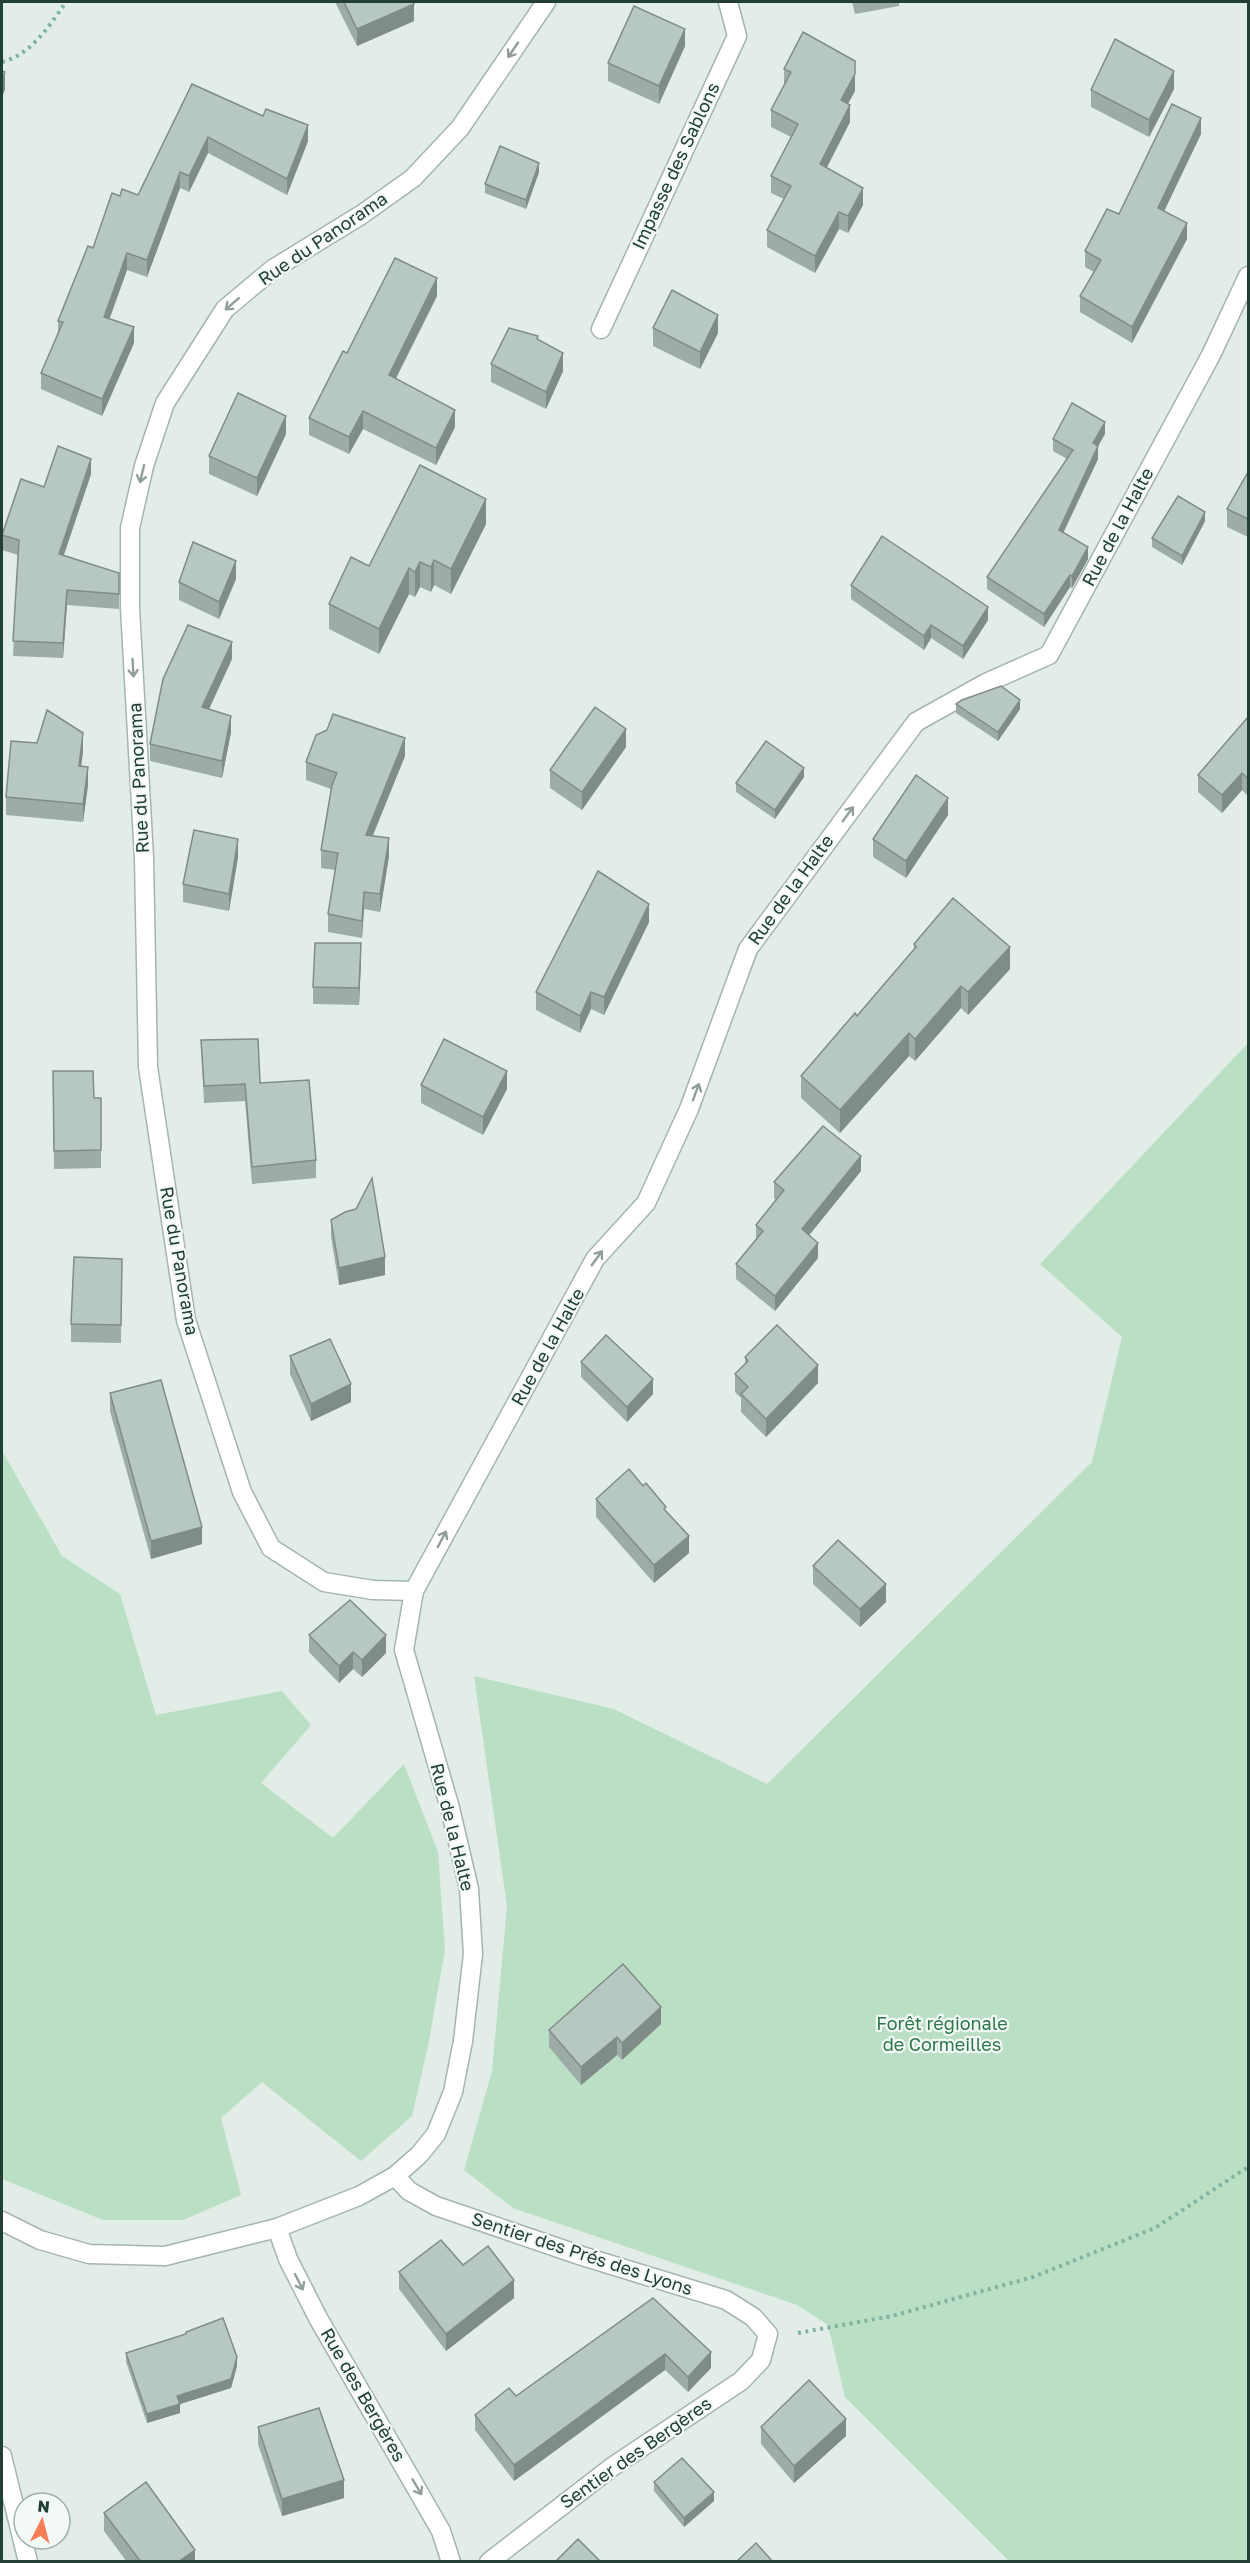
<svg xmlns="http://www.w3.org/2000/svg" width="1250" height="2563" font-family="'Golos Text',sans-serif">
	<rect width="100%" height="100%" fill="#e2ede8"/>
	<g fill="#badfc4">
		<path d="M1248,1043V2561H1009L845,2397L828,2325L797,2305L513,2208L464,2170L492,2071L507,1906L474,1676L614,1709L767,1784L1092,1462L1122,1337L1040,1264Z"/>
		<path d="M2,1451L62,1556L120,1594L156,1715L282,1691L311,1725L261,1783L333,1838L404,1764L438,1852L445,1950L428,2046L412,2116L361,2161L262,2082L221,2118L241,2195L183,2220H103L2,2179Z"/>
	</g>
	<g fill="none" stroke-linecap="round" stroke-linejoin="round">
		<g stroke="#a4b5af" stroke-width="21">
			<g id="minor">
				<path d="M601,329L737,36L728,2"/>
				<path d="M414,1591L373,1590L324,1582L271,1548L242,1492L186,1320L148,1067L144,858L130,608V528L144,466L165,403L225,309L273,269L361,215L413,178L460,128L546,2"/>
				<path d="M395,2176L409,2191L436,2206L582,2256L726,2300L753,2317L768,2334L761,2360L741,2381L612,2467L489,2562"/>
				<path d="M2,2221L40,2240L89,2254L165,2256L277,2228L359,2196L395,2176L419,2155L436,2134L453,2092L463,2041L473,1954L469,1889L450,1808L404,1650L414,1591L595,1259L646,1203L689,1109L748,949L916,722L986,683L1049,655L1211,355L1248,276"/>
				<path d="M277,2228L288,2259L318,2318L441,2531L451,2562"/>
				<path d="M2,2456L28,2562"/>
			</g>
		</g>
		<g stroke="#81b2a2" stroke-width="4" stroke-dasharray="3 4.5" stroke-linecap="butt">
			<path d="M2,62C31,55 50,25 66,2"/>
			<path d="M798,2333L892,2316L1033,2277L1155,2228L1248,2167"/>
		</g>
		<use href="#minor" stroke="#fff" stroke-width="18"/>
	</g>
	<g fill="#9daca6">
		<path d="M335,2H413L414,21L357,46Z"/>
		<path d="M852,2H899V6L855,14Z"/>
		<path d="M685,46L659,104L608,81V63Z"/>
		<path d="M784,69L855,91L848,104L850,122L826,168L863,205L848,233L839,229L815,273L767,247V230L784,199L771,193V176L791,137L771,127V110L784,85Z"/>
		<path d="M192,84L263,116L308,141L287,195L208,153L189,192L180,188L147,277L127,270L110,318L134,343L102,416L41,389V373L58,332V321L93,248L120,196L138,195Z"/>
		<path d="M1174,89L1149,137L1091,107V90Z"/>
		<path d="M1201,134L1164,211L1187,239L1132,343L1080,312V296L1094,272L1085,267V251L1119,214Z"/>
		<path d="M539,172L526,209L485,193V184Z"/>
		<path d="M437,296L396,378L455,427L436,465L363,429L349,454L309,435V418L347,353Z"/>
		<path d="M653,328L718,333L700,369L653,346Z"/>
		<path d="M538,340L563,371L546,409L491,382V364Z"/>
		<path d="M286,434L257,496L209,474V456Z"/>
		<path d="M1105,434L1098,446V459L1063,532L1088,559L1072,588L1070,587L1044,627L987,589V577L1067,459L1053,451V439Z"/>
		<path d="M1248,472V537L1227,527V509Z"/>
		<path d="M91,474L64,555L119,573V609L67,605L63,658L13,656L18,555L2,550V535L44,487Z"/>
		<path d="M1205,521L1182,565L1152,547V538Z"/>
		<path d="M486,524L451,594L434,585L431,592L420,587L415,597L409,594L379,654L329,629V604L369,566Z"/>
		<path d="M236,579L219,619L179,600V582Z"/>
		<path d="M851,585L988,620L963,659L931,638L924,650L851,599Z"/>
		<path d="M232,659L209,709L231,732L222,778L150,761V744Z"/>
		<path d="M956,704L1020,709L998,741L956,713Z"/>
		<path d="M1248,717V796L1242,790L1222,813L1198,792V775Z"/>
		<path d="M626,747L582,810L550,788V770Z"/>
		<path d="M83,751L81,766L88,785L83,822L6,815V797Z"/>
		<path d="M405,756L372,836L389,856L380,912L364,909L362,938L328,932V914L335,870L321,868V850L331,789L306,780V762Z"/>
		<path d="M804,777L775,819L736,792V783Z"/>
		<path d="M948,815L906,878L873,857V839Z"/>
		<path d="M238,857L229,911L183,902V884Z"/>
		<path d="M649,922L604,1015L591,1009L580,1033L536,1010V992Z"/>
		<path d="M914,944L1010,969L968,1015L961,1008L915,1061L909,1056L840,1133L801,1098V1076L857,1016L914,950Z"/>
		<path d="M361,960L359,1005L313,1004V987Z"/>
		<path d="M201,1040L260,1083L316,1160V1178L252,1184L245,1101L204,1103Z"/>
		<path d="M53,1071L94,1098H101V1168L54,1169Z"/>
		<path d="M421,1085L507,1089L483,1135L421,1103Z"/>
		<path d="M861,1171L809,1235L818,1258L775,1311L736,1279V1264L756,1239V1225L776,1200L774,1198V1182Z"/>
		<path d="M356,1209L385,1275L339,1285L331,1237V1220Z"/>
		<path d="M122,1259L121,1343L71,1342V1324Z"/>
		<path d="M290,1356L351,1402L311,1421L290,1374Z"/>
		<path d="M745,1357L818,1383L766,1437L741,1412V1398L735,1392V1374L745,1364Z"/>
		<path d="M581,1362L653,1394L627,1422L581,1377Z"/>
		<path d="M110,1393L202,1544L151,1559L110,1411Z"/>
		<path d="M643,1486L666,1511L689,1553L654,1583L596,1517V1499Z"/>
		<path d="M813,1566L886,1602L860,1627L813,1584Z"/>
		<path d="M309,1635L386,1653L362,1677L353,1669L339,1683L309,1652Z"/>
		<path d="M661,2024L622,2060L617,2055L581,2085L549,2047V2030Z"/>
		<path d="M463,2265L514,2298L446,2351L399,2289V2272Z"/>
		<path d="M653,2298L711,2368L688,2392L665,2370L514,2481L475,2430V2415L516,2396Z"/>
		<path d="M186,2332L237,2366L231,2388L180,2404V2413L147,2423L126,2362V2353L186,2334Z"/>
		<path d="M258,2427L344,2498L282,2516L258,2444Z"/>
		<path d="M761,2427L846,2436L794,2483L761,2444Z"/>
		<path d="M654,2482L714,2501L684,2527L654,2491Z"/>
		<path d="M104,2513L195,2562H127L104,2531Z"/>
	</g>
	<g fill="#808c87">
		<path d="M414,4V21L357,46V29Z"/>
		<path d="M685,29V46L659,104V86Z"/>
		<path d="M1174,71V89L1149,137V120Z"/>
		<path d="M5,72V90L2,97V79Z"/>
		<path d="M855,74V91L841,116V100Z"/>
		<path d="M850,105V122L820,181V164Z"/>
		<path d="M1201,118V134L1158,224V208Z"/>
		<path d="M308,125V141L287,195V179Z"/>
		<path d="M208,137V153L189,192V176Z"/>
		<path d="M539,163V172L526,209V200Z"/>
		<path d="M180,172V188L147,277V260Z"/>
		<path d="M863,188V205L848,233V216Z"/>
		<path d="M839,212V229L815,273V256Z"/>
		<path d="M1187,223V239L1132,343V327Z"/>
		<path d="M127,253V270L104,333V317Z"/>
		<path d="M437,278V296L389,392V375Z"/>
		<path d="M718,315V333L700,369V352Z"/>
		<path d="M134,327V343L102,416V399Z"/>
		<path d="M563,353V371L546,409V392Z"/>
		<path d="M455,410V427L436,465V448Z"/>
		<path d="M363,411V429L349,454V437Z"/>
		<path d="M286,416V434L257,496V478Z"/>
		<path d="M1105,422V434L1093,455V443Z"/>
		<path d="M1098,446V459L1059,542V530Z"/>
		<path d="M91,459V474L59,569V554Z"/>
		<path d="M486,499V524L451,594V569Z"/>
		<path d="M1205,512V521L1182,565V556Z"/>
		<path d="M1088,547V559L1072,588V576Z"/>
		<path d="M434,560V585L431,592V567Z"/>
		<path d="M236,561V579L219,619V602Z"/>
		<path d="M420,562V587L415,597V572Z"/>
		<path d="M409,568V594L379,654V629Z"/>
		<path d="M1070,575V587L1044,627V614Z"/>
		<path d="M67,590V605L63,658V643Z"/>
		<path d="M988,607V620L963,659V646Z"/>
		<path d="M931,625V638L924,650V636Z"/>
		<path d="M232,642V659L202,724V707Z"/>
		<path d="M1020,700V709L998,741V732Z"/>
		<path d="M231,716V732L222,778V761Z"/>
		<path d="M626,729V747L582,810V792Z"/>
		<path d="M83,733V751L79,784V766Z"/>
		<path d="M405,738V756L367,850V832Z"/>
		<path d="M88,767V785L83,822V804Z"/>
		<path d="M804,768V777L775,819V810Z"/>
		<path d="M1242,773V790L1222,813V795Z"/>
		<path d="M948,798V815L906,878V861Z"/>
		<path d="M389,838V856L380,912V894Z"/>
		<path d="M238,839V857L229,911V894Z"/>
		<path d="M364,892V909L362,938V921Z"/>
		<path d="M649,904V922L604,1015V997Z"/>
		<path d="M361,943V960L359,1005V988Z"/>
		<path d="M1010,947V969L968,1015V992Z"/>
		<path d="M961,986V1008L915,1061V1039Z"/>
		<path d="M591,992V1009L580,1033V1016Z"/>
		<path d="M909,1033V1056L840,1133V1110Z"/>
		<path d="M507,1071V1089L483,1135V1117Z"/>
		<path d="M861,1156V1171L802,1244V1229Z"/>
		<path d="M818,1243V1258L775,1311V1296Z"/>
		<path d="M385,1257V1275L339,1285V1268Z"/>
		<path d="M818,1365V1383L766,1437V1419Z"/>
		<path d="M653,1379V1394L627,1422V1407Z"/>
		<path d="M351,1384V1402L311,1421V1404Z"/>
		<path d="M202,1527V1544L151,1559V1541Z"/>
		<path d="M689,1536V1553L654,1583V1565Z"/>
		<path d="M886,1584V1602L860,1627V1609Z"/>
		<path d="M386,1635V1653L362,1677V1660Z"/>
		<path d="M353,1652V1669L339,1683V1666Z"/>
		<path d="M661,2007V2024L622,2060V2043Z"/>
		<path d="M617,2037V2055L581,2085V2067Z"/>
		<path d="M514,2280V2298L446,2351V2334Z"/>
		<path d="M711,2352V2368L688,2392V2377Z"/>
		<path d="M665,2354V2370L514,2481V2465Z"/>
		<path d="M237,2357V2366L231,2388L177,2405V2396Z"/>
		<path d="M180,2404V2413L147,2423V2414Z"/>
		<path d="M846,2419V2436L794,2483V2466Z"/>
		<path d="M344,2480V2498L282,2516V2499Z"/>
		<path d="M714,2492V2501L684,2527V2518Z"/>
		<path d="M195,2550V2562H178Z"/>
	</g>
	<g fill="#b7c8c1" stroke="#808c87" stroke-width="1.5">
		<path d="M344,2H413L414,4L357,29Z"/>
		<path d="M634,6L685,29L659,86L608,63Z"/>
		<path d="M803,32L855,61V74L841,100L850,105L820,164L863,188L848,216L839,212L815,256L767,230L791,186L771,176L798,124L771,110L791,72L784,69Z"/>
		<path d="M1115,39L1174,71L1149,120L1091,90Z"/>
		<path d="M2,71L5,72L2,79Z"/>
		<path d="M192,84L263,116L266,109L308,125L287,179L208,137L189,176L180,172L147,260L127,253L104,317L134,327L102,399L41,373L63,322L58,321L88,246L93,248L112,193L120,196L122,189L138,195Z"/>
		<path d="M1172,104L1201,118L1158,208L1187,223L1132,327L1080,296L1101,260L1085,251L1107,209L1119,214Z"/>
		<path d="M500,146L539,163L526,200L485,184Z"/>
		<path d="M395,258L437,278L389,375L455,410L436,448L363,411L349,437L309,418L343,351L347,353Z"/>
		<path d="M672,290L718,315L700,352L653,328Z"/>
		<path d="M509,328L538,336L537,339L563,353L546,392L491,364Z"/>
		<path d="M238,393L286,416L257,478L209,456Z"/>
		<path d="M1072,403L1105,422L1093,443L1098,446L1059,530L1088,547L1072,576L1070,575L1044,614L987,577L1073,450L1053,439Z"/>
		<path d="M58,446L91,459L59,554L119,573V594L67,590L63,643L13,641L19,540L2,535L21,479L44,487Z"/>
		<path d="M420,465L486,499L451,569L434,560L431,567L420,562L415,572L409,568L379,629L329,604L351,557L369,566Z"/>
		<path d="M1248,472V519L1227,509Z"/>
		<path d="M1178,496L1205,512L1182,556L1152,538Z"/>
		<path d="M882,536L988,607L963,646L931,625L924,636L851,585Z"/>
		<path d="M193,542L236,561L219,602L179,582Z"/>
		<path d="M188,625L232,642L202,707L231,716L222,761L150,744L163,679Z"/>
		<path d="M1001,686L1020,700L998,732L956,704L962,700Z"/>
		<path d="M595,707L626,729L582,792L550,770Z"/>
		<path d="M47,710L83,733L79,766L88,767L83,804L6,797L11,741L37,743Z"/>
		<path d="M333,714L405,738L367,832L366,835L389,838L380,894L364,892L362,921L328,914L338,853L321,850L332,785L337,773L306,762L316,735L327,730Z"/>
		<path d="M1248,717V779L1242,773L1222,795L1198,775Z"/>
		<path d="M766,741L804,768L775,810L736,783Z"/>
		<path d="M916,775L948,798L906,861L873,839Z"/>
		<path d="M194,830L238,839L229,894L183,884Z"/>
		<path d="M598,871L649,904L604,997L591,992L580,1016L536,992Z"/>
		<path d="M953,898L1010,947L968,992L961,986L915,1039L909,1033L840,1110L801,1076L855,1013L857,1016L916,947L914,944Z"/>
		<path d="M315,943H361L359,988L313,987Z"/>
		<path d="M258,1039L260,1083L309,1080L316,1160L252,1167L245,1084L204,1086L201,1040Z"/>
		<path d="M444,1039L507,1071L483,1117L421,1085Z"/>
		<path d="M53,1071H93L94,1098H101V1150L54,1151Z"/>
		<path d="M823,1126L861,1156L802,1229L818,1243L775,1296L736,1264L763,1231L756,1225L784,1190L774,1182Z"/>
		<path d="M372,1178L385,1257L339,1268L331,1220L345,1212L356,1209Z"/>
		<path d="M74,1257L122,1259L121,1325L71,1324Z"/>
		<path d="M777,1325L818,1365L766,1419L741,1394L748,1387L735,1374L748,1361L745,1357Z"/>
		<path d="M606,1335L653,1379L627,1407L581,1362Z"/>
		<path d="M330,1339L351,1384L311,1404L290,1356Z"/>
		<path d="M161,1380L202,1527L151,1541L110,1393Z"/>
		<path d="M629,1469L643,1486L646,1483L666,1507L664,1509L689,1536L654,1565L596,1499Z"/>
		<path d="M838,1540L886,1584L860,1609L813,1566Z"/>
		<path d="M350,1600L386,1635L362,1660L353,1652L339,1666L309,1635Z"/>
		<path d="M623,1964L661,2007L622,2043L617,2037L581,2067L549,2030Z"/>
		<path d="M441,2240L463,2265L488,2246L514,2280L446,2334L399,2272Z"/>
		<path d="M653,2298L711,2352L688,2377L665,2354L514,2465L475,2415L509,2388L516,2396Z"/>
		<path d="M223,2318L237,2357L231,2379L177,2396L180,2404L147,2414L126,2353L186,2334V2332Z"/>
		<path d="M809,2380L846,2419L794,2466L761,2427Z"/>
		<path d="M319,2408L344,2480L282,2499L258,2427Z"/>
		<path d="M682,2458L714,2492L684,2518L654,2482Z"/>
		<path d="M146,2482L195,2550L178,2562H141L104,2513Z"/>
		<path d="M578,2539L601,2562H555Z"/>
		<path d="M756,2543L773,2562H736Z"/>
	</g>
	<defs><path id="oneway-shaft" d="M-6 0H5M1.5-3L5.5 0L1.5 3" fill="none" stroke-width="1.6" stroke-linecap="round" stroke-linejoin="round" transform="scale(1.5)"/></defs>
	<g stroke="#909f9b">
		<use href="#oneway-shaft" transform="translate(513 50) rotate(124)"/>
		<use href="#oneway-shaft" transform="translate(232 304) rotate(139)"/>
		<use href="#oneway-shaft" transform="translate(142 474) rotate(103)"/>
		<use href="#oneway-shaft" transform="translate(133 668) rotate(87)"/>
		<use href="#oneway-shaft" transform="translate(848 814) rotate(-54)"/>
		<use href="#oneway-shaft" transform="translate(696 1092) rotate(-70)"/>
		<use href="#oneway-shaft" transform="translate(597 1258) rotate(-54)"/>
		<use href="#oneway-shaft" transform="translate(442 1539) rotate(-62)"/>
		<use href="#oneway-shaft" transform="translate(299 2282) rotate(63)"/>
		<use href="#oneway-shaft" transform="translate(417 2487) rotate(60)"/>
	</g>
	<g text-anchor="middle" stroke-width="4.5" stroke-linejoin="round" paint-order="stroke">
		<g font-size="18" fill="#213f37" stroke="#f3f9f6">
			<text transform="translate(676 166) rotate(-65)" y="6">Impasse des Sablons</text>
			<text transform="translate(323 239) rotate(-34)" y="6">Rue du Panorama</text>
			<text transform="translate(1118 527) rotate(-62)" y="6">Rue de la Halte</text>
			<text transform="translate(139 778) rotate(-93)" y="6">Rue du Panorama</text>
			<text transform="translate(791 890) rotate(-54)" y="6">Rue de la Halte</text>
			<text transform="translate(179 1261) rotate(80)" y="6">Rue du Panorama</text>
			<text transform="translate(548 1347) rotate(-61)" y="6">Rue de la Halte</text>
			<text transform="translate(452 1827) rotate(76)" y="6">Rue de la Halte</text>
			<text transform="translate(582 2254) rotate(18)" y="6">Sentier des Prés des Lyons</text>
			<text transform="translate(363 2395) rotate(60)" y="6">Rue des Bergères</text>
			<text transform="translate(636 2453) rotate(-35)" y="6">Sentier des Bergères</text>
		</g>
		<g font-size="18" fill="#2a7847" stroke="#f3f9f6">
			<text x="942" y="2030">Forêt régionale<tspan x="942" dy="21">de Cormeilles</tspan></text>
		</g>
	</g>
	<rect width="1250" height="2563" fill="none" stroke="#213f37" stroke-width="6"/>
	<g transform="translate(42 2521) rotate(6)"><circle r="28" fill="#f3f9f6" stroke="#9fafaa" stroke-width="1.5"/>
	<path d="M0-4.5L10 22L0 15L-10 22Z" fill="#f77d56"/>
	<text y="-9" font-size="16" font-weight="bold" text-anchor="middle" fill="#213f37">N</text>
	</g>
</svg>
